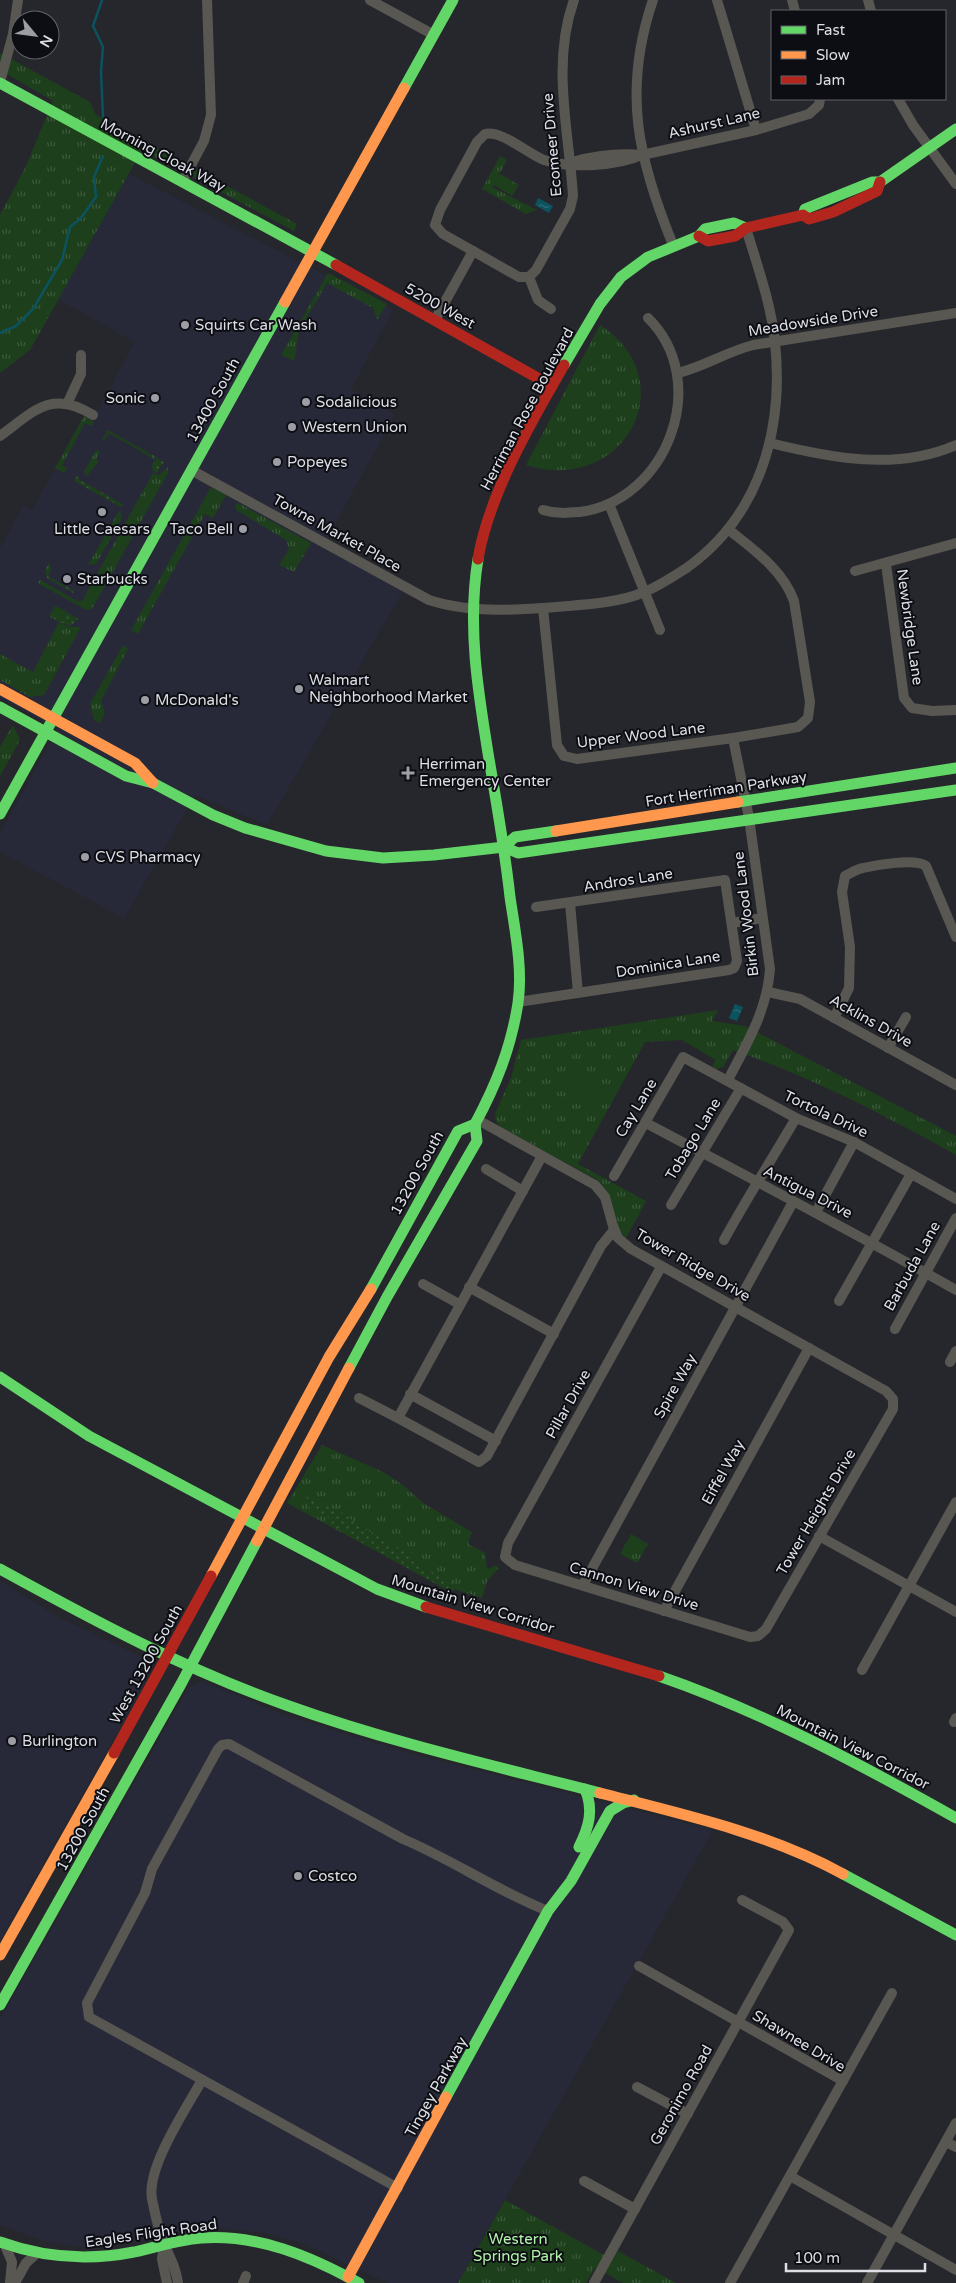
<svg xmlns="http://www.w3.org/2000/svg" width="956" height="2283" font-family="'Varela Round',sans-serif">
	<defs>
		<pattern id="grass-tufts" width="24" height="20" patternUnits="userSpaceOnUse" patternTransform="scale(1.25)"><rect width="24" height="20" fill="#1d3f1c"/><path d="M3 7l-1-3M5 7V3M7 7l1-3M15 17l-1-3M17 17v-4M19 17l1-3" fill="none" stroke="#3d5a3d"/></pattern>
		<pattern id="garden-dots" width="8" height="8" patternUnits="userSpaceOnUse" patternTransform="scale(1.25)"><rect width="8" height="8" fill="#1d3f1c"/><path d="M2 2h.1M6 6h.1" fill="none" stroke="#3d5a3d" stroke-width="1.8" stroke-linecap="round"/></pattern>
		<pattern id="water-ripples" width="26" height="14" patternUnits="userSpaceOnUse" patternTransform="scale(1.25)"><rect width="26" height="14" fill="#0b535f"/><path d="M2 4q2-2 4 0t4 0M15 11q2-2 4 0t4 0" fill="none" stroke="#2e6b76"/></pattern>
	</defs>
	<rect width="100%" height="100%" fill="#26272d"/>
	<g fill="#272938">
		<path d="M129,174L393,310L351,389L395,414L323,546L403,591L267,825L195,795L124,918L0,852V833L58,729L0,698V549L23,506L32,510L84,416L92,420L135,342L58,299Z"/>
		<path d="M0,1581L60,1618L138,1655L147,1664L148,1673L146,1681L0,1941Z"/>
		<path d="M204,1682L284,1715L408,1753L713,1830L458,2283H388L302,2243L270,2234L221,2228L180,2232L139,2242L90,2248L43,2241L0,2225V2019L187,1690L197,1683Z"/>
	</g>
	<g fill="url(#grass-tufts)">
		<path d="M0,53L90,102L95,114L116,126L297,224L294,231L142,150L30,350L0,373V215L26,166L53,101L0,70Z"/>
		<path d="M500,156L507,160L494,184L500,174L519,185L512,196L494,185L492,187L537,210L526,214L482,189Z"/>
		<path d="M328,273L387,304L377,320L373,308L327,283L299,331L294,361L281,355Z"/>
		<path d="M600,325C686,381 624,496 526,465Z"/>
		<path d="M84,416L94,422L92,426L85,423L62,465L67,468L64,473L55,468Z"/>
		<path d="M108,430L156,457L154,459L109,433L104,441L102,440Z"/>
		<path d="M96,450L100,452L96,459L99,461L86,477L84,472Z"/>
		<path d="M168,467V473L92,609L86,610L38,583L40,580L77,601H82L153,473L159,475Z"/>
		<path d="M211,487L226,495L213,518L205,514L138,634L131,630Z"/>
		<path d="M238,503L311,543L294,572L279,565L289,549L286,540L236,510L235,505Z"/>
		<path d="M119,511L122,515L121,520L96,564L88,565Z"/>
		<path d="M55,606L66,611L60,623L70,627H81L44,695L30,697L0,680V654L33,672L59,622L49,616Z"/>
		<path d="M123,645L128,649L101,701L105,713L100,723L94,720L90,704Z"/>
		<path d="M13,725L20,740L0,776V747Z"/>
		<path d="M718,1010L712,1021L745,1026L956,1136V1155C884,1115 811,1077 733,1050L723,1067L717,1069L712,1066L716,1060L682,1040L645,1042L578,1164L646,1201L626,1238C609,1223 618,1197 596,1179L500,1127L496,1121L495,1114L511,1078L521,1040Z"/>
		<path d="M322,1445L383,1472L403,1485L423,1503L472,1532L468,1544L485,1553L487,1569L497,1565L498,1569L487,1581L482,1598L435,1583L287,1503Z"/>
		<path d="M631,1534L648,1544L637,1563L620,1554Z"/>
		<path d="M505,2200L613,2260L618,2251L676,2283H623L595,2267L586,2283H458Z"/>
	</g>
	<g fill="url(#garden-dots)">
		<path d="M156,458L164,462L157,473L153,471L152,466Z"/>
		<path d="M76,475L80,480L124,505L121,507L74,481Z"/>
		<path d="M49,562L51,570L48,576L74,591L73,593L47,578L45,570Z"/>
		<path d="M66,612L79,619L70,626L60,622Z"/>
		<path d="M305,1496L345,1514L362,1528L380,1536L396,1547L411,1552L428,1570L457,1585L453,1591L441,1587L331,1525L333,1520L307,1506Z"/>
	</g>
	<path fill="#1d3f1c" d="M593,1074L597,1098L573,1102L569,1079Z"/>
	<g fill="url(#water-ripples)">
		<path d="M538,198L553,206L549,213L535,205Z"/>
		<path d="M735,1004L743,1007L737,1021L729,1018Z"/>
	</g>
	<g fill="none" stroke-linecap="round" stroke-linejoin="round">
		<g stroke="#0b535f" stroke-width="2.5">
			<path d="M102,0L93,26L103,47L101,71L103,117"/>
			<path d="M0,333L16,326L33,309L62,260L70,227L81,218L96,197L94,177L103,156"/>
		</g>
		<g stroke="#595751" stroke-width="10">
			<path d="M370,0L434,35"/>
			<path d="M653,0C622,91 638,159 673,245"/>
			<path d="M717,0L756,130"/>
			<path d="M792,0L795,11"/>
			<path d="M868,0L871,11"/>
			<path d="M0,82L13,34L18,0"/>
			<path d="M898,99L913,125L956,184"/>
			<path d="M572,162C594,156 618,153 641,155"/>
			<path d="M182,182L204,141L211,115L207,0"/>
			<path d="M529,277H519L443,234L435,225L440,210L477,142L485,134C502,130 528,154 544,160C571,169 617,166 642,155L756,130L809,114L819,105L820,99"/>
			<path d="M529,277L536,270L570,209L573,196C569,131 551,64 574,0"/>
			<path d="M529,277L538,300L551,309"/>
			<path d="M435,320L473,251"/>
			<path d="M678,373C706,366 726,352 753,345L956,313"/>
			<path d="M68,402L81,374V355"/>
			<path d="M0,436C34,411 52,389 93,415"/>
			<path d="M770,443C831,458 896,471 956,445"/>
			<path d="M191,470L429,600C472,614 523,610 568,606C593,604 619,602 642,593C658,587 674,576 688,567C761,514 784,428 775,342C771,303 757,265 746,228"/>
			<path d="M609,504L660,630"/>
			<path d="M543,510C556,514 567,513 580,512C668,500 712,381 648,318"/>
			<path d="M886,564L904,698L912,708L932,711L956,710"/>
			<path d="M855,571L956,543"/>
			<path d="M543,608L557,745L564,756L577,759L733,738L798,727L808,718L810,702L794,601C783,570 754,550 729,530"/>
			<path d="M570,903L578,993"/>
			<path d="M732,923L762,918"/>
			<path d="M768,992L800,999L956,1085"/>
			<path d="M518,1002L729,970L734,968L737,961L725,880L536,907"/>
			<path d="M834,1018L849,988L850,947L842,892L845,876C851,873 857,869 863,868C876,865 916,858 926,866L956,937"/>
			<path d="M888,1048L906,1017"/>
			<path d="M728,1080C747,1043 767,1011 770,969L749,818L733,738"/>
			<path d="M478,1120L595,1185L605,1197L613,1226L618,1238L631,1249L886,1391L893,1399V1409L766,1629L758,1636L750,1637L515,1565L505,1557L508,1543L661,1267"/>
			<path d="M646,1123C750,1178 854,1232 956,1290"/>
			<path d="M542,1156L398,1418L479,1462L487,1456L601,1246L614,1230"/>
			<path d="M486,1169L523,1191"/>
			<path d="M614,1176L683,1057L796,1118L854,1142L956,1199"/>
			<path d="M671,1205L741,1088"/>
			<path d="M816,1212L854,1142"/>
			<path d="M724,1240C747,1198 772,1159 796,1118"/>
			<path d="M423,1284L459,1304"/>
			<path d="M469,1287L554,1334"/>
			<path d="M839,1301L911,1174"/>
			<path d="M895,1329L956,1218"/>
			<path d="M950,1362L956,1351"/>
			<path d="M410,1394L496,1441"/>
			<path d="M359,1398L398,1418"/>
			<path d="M819,1536L956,1612"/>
			<path d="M583,1585L793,1202"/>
			<path d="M664,1611L809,1348"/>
			<path d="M862,1670L956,1502"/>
			<path d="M954,1722L956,1718"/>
			<path d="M639,1966L843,2081"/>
			<path d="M637,2087L688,2114"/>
			<path d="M946,2142L956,2147"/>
			<path d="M790,2176L956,2270"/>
			<path d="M584,2181L635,2209"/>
			<path d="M398,2188L89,2017L87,2003L145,1893L152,1869L218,1749L222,1745L229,1744L403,1839C453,1860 497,1891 548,1911"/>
			<path d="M4,2243L12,2262L10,2283"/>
			<path d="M164,2244L162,2259L167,2283"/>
			<path d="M15,2283L26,2263L37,2253"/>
			<path d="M178,2283C176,2268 170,2257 164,2244C158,2230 155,2213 152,2199C146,2168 186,2109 202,2080"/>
			<path d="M243,2283L246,2276"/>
			<path d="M594,2283L789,1930L783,1922L742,1900"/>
			<path d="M730,2283L892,1993"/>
			<path d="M867,2283L956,2123"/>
		</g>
		<g stroke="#63d668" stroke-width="11">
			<path d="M0,83L336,265"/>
			<path d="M404,88L453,0"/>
			<path d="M803,215L805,209L872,182H880L956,129"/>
			<path d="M564,365L600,304L621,277L648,257L699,236L705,229L734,223L746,228"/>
			<path d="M0,707L126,776L153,783L213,815L245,828L326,851L383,858L434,855L504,847L515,837L556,831"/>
			<path d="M738,802L956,768"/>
			<path d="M0,814L285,302"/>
			<path d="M504,847L518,853L956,790"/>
			<path d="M475,1124C496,1085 511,1048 518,1003C523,969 515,931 510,897C505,851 497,805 489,759C478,692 467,626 478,559"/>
			<path d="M371,1289L458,1131L475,1124"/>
			<path d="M349,1368L387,1297L477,1141L475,1124"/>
			<path d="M0,1377L89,1436L377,1589L426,1607"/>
			<path d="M0,1569C93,1620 186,1670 286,1705C389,1742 495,1766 600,1793"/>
			<path d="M659,1676C763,1712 860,1764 956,1818"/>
			<path d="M579,1847C589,1827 594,1810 585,1789"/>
			<path d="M843,1874L956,1935"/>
			<path d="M0,2005L181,1684L257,1541"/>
			<path d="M446,2097L548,1911L571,1881L610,1811L623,1803L634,1800"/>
			<path d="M0,2242C44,2258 88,2261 134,2252C156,2247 178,2240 201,2238C258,2234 310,2256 359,2283"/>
		</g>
		<g stroke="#ff974d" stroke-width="11">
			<path d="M285,302L404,88"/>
			<path d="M0,689L135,763L153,783"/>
			<path d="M556,831L738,802"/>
			<path d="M257,1541L349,1368"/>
			<path d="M211,1576L329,1357L371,1289"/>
			<path d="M600,1793C682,1814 768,1833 843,1874"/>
			<path d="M0,1955L114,1753"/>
			<path d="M348,2277L446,2097"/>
		</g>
		<g stroke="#b3261e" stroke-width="11">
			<path d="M699,236L708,241L735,236L746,228L803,215L809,219L833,212L877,191L880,182"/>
			<path d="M336,265L552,386"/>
			<path d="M478,559C489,494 531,422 564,365"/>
			<path d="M426,1607L659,1676"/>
			<path d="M114,1753L211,1576"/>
		</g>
	</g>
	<g fill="#9d9ea5" stroke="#0d0e13" stroke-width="2">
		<circle cx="185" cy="325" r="5"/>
		<circle cx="155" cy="398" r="5"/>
		<circle cx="306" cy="402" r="5"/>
		<circle cx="292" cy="427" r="5"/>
		<circle cx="277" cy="462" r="5"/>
		<circle cx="102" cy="512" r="5"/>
		<circle cx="243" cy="529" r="5"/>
		<circle cx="67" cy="579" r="5"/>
		<circle cx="299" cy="689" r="5"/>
		<circle cx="145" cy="700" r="5"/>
		<path d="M405.5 765.5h5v5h5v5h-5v5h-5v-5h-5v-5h5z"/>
		<circle cx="85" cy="857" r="5"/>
		<circle cx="12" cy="1741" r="5"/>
		<circle cx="298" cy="1876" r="5"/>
	</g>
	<g text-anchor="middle" stroke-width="4" stroke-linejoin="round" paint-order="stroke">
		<g font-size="15" fill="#dddee6" stroke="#0d0e13">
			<text transform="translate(714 123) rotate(-13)" y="5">Ashurst Lane</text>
			<text transform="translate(552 145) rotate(-95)" y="5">Ecomeer Drive</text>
			<text transform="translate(163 155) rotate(28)" y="5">Morning Cloak Way</text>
			<text transform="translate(440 306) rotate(29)" y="5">5200 West</text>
			<text transform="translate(813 321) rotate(-9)" y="5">Meadowside Drive</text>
			<text transform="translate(213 400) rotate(-61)" y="5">13400 South</text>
			<text transform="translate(527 409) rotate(-62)" y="5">Herriman Rose Boulevard</text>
			<text transform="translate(337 533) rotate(29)" y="5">Towne Market Place</text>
			<text transform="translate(910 627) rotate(82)" y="5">Newbridge Lane</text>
			<text transform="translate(641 735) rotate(-7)" y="5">Upper Wood Lane</text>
			<text transform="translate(726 789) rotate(-9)" y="5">Fort Herriman Parkway</text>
			<text transform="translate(628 880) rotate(-9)" y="5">Andros Lane</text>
			<text transform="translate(746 914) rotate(-97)" y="5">Birkin Wood Lane</text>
			<text transform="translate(668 964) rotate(-9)" y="5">Dominica Lane</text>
			<text transform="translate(871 1021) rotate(29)" y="5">Acklins Drive</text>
			<text transform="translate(636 1108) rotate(-59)" y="5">Cay Lane</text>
			<text transform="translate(826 1114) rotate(25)" y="5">Tortola Drive</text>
			<text transform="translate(693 1139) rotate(-59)" y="5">Tobago Lane</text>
			<text transform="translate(417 1173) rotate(-61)" y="5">13200 South</text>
			<text transform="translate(808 1192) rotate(27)" y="5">Antigua Drive</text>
			<text transform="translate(693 1265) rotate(30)" y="5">Tower Ridge Drive</text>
			<text transform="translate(912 1266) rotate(-61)" y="5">Barbuda Lane</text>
			<text transform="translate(675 1386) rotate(-61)" y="5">Spire Way</text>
			<text transform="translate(568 1404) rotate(-61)" y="5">Pillar Drive</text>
			<text transform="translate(723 1472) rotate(-61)" y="5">Eiffel Way</text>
			<text transform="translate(816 1512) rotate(-60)" y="5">Tower Heights Drive</text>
			<text transform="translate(634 1586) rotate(17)" y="5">Cannon View Drive</text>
			<text transform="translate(473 1604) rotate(17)" y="5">Mountain View Corridor</text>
			<text transform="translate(146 1664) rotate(-61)" y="5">West 13200 South</text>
			<text transform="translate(853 1747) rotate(27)" y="5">Mountain View Corridor</text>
			<text transform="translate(83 1829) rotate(-61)" y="5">13200 South</text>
			<text transform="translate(799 2041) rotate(31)" y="5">Shawnee Drive</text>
			<text transform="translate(436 2087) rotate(-61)" y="5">Tingey Parkway</text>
			<text transform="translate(681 2095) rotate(-61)" y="5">Geronimo Road</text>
			<text transform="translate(151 2233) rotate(-8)" y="5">Eagles Flight Road</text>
		</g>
		<g font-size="15" fill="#dddee6" stroke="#0d0e13" text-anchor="start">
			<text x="195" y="330">Squirts Car Wash</text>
			<text x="145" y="403" text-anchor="end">Sonic</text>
			<text x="316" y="407">Sodalicious</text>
			<text x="302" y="432">Western Union</text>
			<text x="287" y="467">Popeyes</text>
			<text x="102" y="534" text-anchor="middle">Little Caesars</text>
			<text x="233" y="534" text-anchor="end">Taco Bell</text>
			<text x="77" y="584">Starbucks</text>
			<text x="309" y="685">Walmart<tspan x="309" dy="17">Neighborhood Market</tspan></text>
			<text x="155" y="705">McDonald's</text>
			<text x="419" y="769">Herriman<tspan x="419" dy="17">Emergency Center</tspan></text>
			<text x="95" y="862">CVS Pharmacy</text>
			<text x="22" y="1746">Burlington</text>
			<text x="308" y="1881">Costco</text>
		</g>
		<g font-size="15" fill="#b1f4ab" stroke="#0d0e13">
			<text x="518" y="2244">Western<tspan x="518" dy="17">Springs Park</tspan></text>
		</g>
	</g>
	<rect x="771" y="10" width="175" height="90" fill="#0d0e13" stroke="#606167"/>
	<rect x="781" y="26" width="25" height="8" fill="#63d668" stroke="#606167"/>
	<text x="816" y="35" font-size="15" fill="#dddee6">Fast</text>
	<rect x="781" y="51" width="25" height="8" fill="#ff974d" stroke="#606167"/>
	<text x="816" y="60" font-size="15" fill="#dddee6">Slow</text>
	<rect x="781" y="76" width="25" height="8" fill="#b3261e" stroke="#606167"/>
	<text x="816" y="85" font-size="15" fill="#dddee6">Jam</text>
	<g transform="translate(35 35) rotate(119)"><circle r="24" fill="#0d0e13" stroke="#606167"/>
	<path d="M0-4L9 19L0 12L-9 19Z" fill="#9d9ea5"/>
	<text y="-8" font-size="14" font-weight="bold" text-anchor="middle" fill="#dddee6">N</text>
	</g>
	<path d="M786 2263v8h139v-8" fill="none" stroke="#dddee6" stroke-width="2.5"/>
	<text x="794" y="2263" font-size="15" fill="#dddee6" stroke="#0d0e13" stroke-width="4" paint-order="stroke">100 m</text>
</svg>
